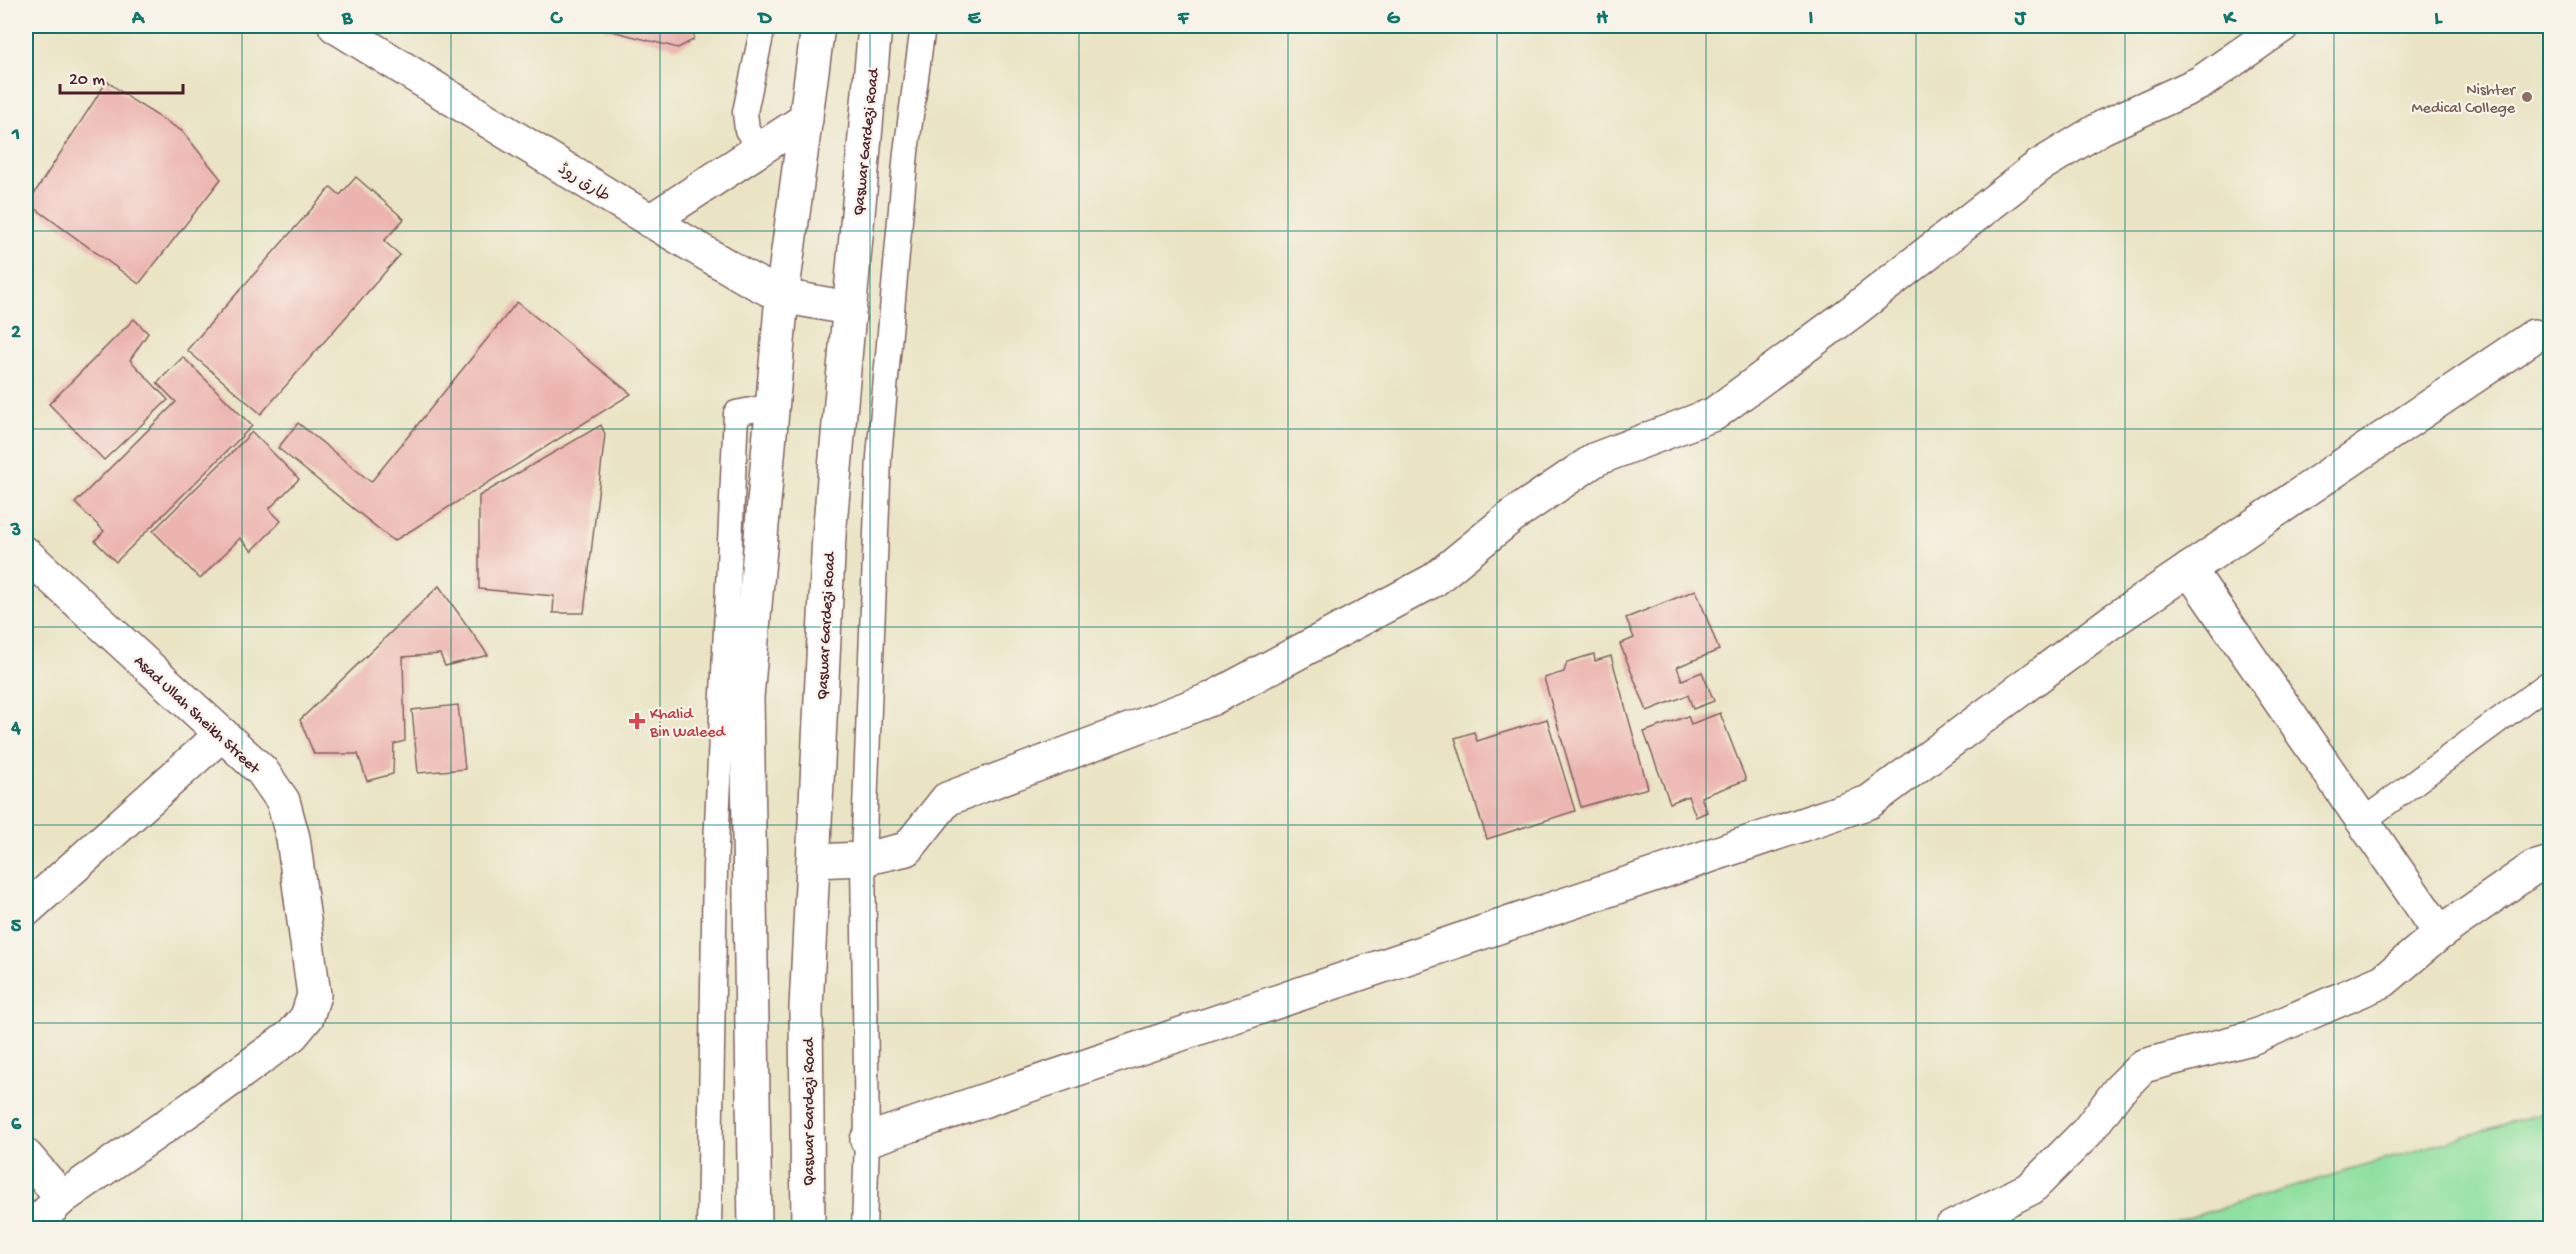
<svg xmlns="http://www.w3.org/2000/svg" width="2576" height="1254" font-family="'Gochi Hand','Playpen Sans Arabic',sans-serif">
	<rect width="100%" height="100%" fill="#f7f3e8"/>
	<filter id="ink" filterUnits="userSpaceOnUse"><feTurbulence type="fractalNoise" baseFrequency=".0167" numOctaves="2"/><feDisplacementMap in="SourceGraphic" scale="12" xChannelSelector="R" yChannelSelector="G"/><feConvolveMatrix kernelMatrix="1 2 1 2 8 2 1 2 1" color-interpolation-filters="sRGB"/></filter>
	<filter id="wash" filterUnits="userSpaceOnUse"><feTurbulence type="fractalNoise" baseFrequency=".008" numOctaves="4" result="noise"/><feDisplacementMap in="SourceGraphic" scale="24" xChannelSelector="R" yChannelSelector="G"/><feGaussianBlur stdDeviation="1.35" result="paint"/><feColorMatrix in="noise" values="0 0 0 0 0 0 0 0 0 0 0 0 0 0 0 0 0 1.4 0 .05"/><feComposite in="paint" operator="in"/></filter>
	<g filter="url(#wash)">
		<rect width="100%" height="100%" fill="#eae4c5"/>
		<path fill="#8fe09f" stroke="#6c8065" stroke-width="1.5" d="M2550,1111V1228H2154Z"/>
		<g id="blocks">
			<g fill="#ecb4af">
				<path d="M604,26H696L693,40L678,48L604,29Z"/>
				<path d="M107,81L132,100L182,131L221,179L139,284L28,203Z"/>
				<path d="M356,177L404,219L384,241L400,255L261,414L187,350L331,187L340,195Z"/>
				<path d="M517,302L631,394L394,541L278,448L298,423L371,482Z"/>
				<path d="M134,319L148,333L130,360L168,400L104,460L49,404Z"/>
				<path d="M183,357L252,426L116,562L95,541L104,531L75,503L176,402L157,383Z"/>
				<path d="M601,425L605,434L584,613H553L554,596L479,589V496Z"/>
				<path d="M252,432L299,479L269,509L281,521L252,551L240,538L200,579L153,531Z"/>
				<path d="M439,586L488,655L445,666L440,654L403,657L405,741L394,744L393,774L367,781L358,754H314L300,720Z"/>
				<path d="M1696,590L1719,650L1677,667L1682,680L1702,672L1714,701L1693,709L1688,695L1647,711L1620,644L1634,638L1626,618Z"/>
				<path d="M1594,654L1595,661L1611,656L1648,788L1581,807L1544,678L1564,672L1567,662Z"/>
				<path d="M458,705L465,769L418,773L412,710Z"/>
				<path d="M1720,713L1746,780L1701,797L1707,812L1696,817L1688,796L1670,803L1644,732L1688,716L1691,724Z"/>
				<path d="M1547,719L1575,811L1487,839L1455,738L1474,732L1477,741Z"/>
			</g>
		</g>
	</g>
	<g filter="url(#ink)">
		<use href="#blocks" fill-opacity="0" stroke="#826461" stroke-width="1.5"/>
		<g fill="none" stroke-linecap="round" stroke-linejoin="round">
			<g stroke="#826461" stroke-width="27">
				<g id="service">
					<path d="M760,148L747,130L745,112L763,26"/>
					<path d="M2363,821L2550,682"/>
					<path d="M709,1228L715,867L736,413L772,406"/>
					<path d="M864,1228L867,1140L863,859L879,457L906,152L923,26"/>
				</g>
			</g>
			<g stroke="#826461" stroke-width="36">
				<g id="minor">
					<path d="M26,554L262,771L283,801L293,838L314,995L307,1017L292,1035L196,1105L62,1198L31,1228"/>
					<path d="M2189,569L2440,933"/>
					<path d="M813,861L863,859L907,849L947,799L1211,699L1434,580L1512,516L1596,459L1714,414L1853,311L2039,166L2103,127L2200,83L2282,26"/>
					<path d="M26,910L222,734"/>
					<path d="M867,1140L1869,802L2111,622L2534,336"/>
					<path d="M26,1156L62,1198"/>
					<path d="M1951,1228L2031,1188L2087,1132L2118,1091L2143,1066L2251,1038L2383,981L2440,933L2533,868L2550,863"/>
				</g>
			</g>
			<g stroke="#826461" stroke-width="36">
				<path id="tertiary" d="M335,26L606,194L747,278L782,296L848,308"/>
			</g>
			<g stroke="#826461" stroke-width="36">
				<g id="secondary">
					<path d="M650,221L806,119"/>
					<path d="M755,1228L747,697L782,296L818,26"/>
					<path d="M808,1228L806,1008L829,535L875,26"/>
				</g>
			</g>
			<use href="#service" stroke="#fff" stroke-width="24"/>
			<use href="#minor" stroke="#fff" stroke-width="33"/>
			<use href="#tertiary" stroke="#fff" stroke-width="33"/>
			<use href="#secondary" stroke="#fff" stroke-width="33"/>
		</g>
	</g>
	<path fill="none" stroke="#0f766e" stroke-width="1.5" stroke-opacity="0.55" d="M242,26V1228M451,26V1228M660,26V1228M870,26V1228M1079,26V1228M1288,26V1228M1497,26V1228M1706,26V1228M1916,26V1228M2125,26V1228M2334,26V1228M26,231H2550M26,429H2550M26,627H2550M26,825H2550M26,1023H2550"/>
	<circle fill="#8d6e63" stroke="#f7f3e8" stroke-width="2" cx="2527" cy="97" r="6"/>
	<path fill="#e0444e" stroke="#f7f3e8" stroke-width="2" d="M634 712h6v6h6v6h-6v6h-6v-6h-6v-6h6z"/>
	<g text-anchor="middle" stroke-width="4.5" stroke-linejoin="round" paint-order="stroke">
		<g font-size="16" fill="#785e54" stroke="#f7f3e8" text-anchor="end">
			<text x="2515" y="94">Nishter<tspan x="2515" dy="18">Medical College</tspan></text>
		</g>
		<g font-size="16" fill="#4a1f2b" stroke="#f7f3e8">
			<text transform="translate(864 142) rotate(-84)" y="6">Qaswar Gardezi Road</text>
			<text transform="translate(585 181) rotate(32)" y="6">طارق روڈ</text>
			<text transform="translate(824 626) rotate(-87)" y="6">Qaswar Gardezi Road</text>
			<text transform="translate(198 713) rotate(43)" y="6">Asad Ullah Sheikh Street</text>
			<text transform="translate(807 1112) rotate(-90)" y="6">Qaswar Gardezi Road</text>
		</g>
		<g font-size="16" fill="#be3a42" stroke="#f7f3e8" text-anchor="start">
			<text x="650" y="718">Khalid<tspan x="650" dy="18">Bin Waleed</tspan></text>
		</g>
	</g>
	<rect width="2576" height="1254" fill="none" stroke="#f7f3e8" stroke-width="66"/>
	<path d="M60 84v9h123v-9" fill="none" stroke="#4a1f2b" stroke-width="3"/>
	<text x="69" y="84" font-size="18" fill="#4a1f2b" stroke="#f7f3e8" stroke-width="4.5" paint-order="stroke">20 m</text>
	<rect x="33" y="33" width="2510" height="1188" fill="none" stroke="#0f766e" stroke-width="2"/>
	<g font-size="20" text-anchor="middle" font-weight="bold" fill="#0f766e">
		<text x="138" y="23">A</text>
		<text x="347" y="23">B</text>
		<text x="556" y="23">C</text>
		<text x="765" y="23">D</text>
		<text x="974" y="23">E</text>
		<text x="1183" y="23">F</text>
		<text x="1393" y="23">G</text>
		<text x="1602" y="23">H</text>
		<text x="1811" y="23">I</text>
		<text x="2020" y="23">J</text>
		<text x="2229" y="23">K</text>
		<text x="2438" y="23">L</text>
		<text x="16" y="139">1</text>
		<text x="16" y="337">2</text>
		<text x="16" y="535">3</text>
		<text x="16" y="733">4</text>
		<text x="16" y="931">5</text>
		<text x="16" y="1129">6</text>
	</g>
</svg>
